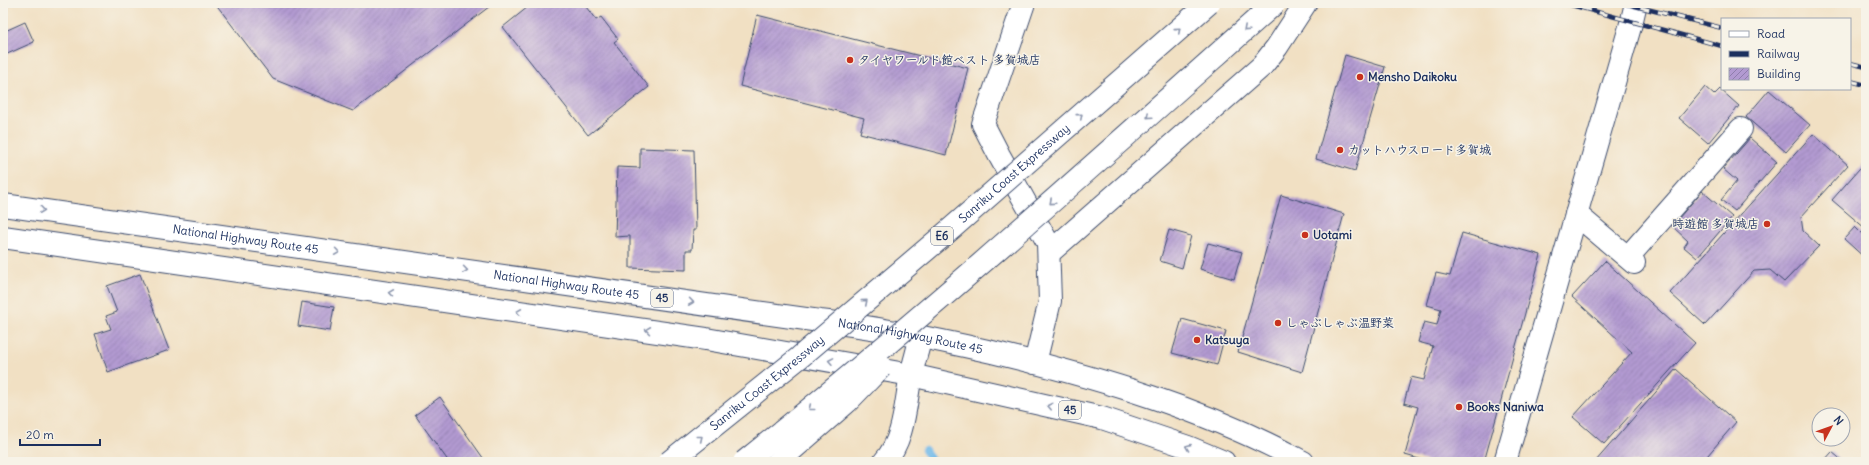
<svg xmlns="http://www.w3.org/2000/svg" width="1869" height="465" font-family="Delius,'Klee One',sans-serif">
	<defs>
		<pattern id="building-hatch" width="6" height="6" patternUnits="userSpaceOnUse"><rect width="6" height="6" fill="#b29ad1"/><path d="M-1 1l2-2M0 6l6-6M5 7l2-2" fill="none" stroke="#907ead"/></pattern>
	</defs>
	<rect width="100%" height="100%" fill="#f7f3e8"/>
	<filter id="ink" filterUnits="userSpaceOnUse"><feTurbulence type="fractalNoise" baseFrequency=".025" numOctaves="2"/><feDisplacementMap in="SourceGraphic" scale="8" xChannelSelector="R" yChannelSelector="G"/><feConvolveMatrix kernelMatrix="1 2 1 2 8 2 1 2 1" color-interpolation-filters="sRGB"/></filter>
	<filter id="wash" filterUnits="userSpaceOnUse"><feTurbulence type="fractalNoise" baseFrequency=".012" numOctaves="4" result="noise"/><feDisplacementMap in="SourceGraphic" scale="16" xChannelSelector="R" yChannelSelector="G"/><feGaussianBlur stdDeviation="0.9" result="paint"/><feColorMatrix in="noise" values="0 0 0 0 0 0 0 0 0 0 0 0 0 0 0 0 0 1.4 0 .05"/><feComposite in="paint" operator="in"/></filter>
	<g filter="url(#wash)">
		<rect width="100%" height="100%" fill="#f1e0c3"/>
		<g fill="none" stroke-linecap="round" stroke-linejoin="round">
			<path stroke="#71bae9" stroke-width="8" d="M925,450L932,462"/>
		</g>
		<g id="blocks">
			<g fill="url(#building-hatch)">
				<path d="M3,3H14L3,8Z"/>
				<path d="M215,3H494L353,111L273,79Z"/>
				<path d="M533,3H583L596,20L601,17L618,39L614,42L649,87L588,135L503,27Z"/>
				<path d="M757,15L968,68L946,155L860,133L864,118L740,86Z"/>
				<path d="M25,22L34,42L5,55L3,51V32Z"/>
				<path d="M1345,55L1385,67L1355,171L1316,159Z"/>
				<path d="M1705,87L1714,95L1720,89L1739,106L1708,143L1679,118Z"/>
				<path d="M1769,90L1810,125L1786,152L1746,117Z"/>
				<path d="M1813,134L1848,165L1801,217L1803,231L1819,246L1784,282L1770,270L1754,271L1705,325L1670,293Z"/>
				<path d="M1750,138L1777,162L1735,211L1721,200L1737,181L1723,169Z"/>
				<path d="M640,148L694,150L696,230H693L692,250H686V270L630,268V236L615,237L617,167L640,168Z"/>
				<path d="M1866,161V259L1844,239L1855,227L1862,234L1866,229L1832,200Z"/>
				<path d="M1702,191L1732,217L1697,258L1684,247L1688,241L1672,226Z"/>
				<path d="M1281,195L1344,214L1302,372L1238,352Z"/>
				<path d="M1169,230L1191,236L1182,268L1160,261Z"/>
				<path d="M1462,233L1541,255L1484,462H1430L1405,455L1418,407L1404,403L1411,377L1424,380L1433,346L1418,342L1424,322L1437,325L1441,309L1427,305L1436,273L1450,276Z"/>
				<path d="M1208,243L1242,252L1234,279L1200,269Z"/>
				<path d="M1605,261L1695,343L1604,444L1573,417L1632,352L1572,297Z"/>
				<path d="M140,274L169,350L108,372L95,334L111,329L106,316L117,312L107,286Z"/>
				<path d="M302,302L334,307L330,331L298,326Z"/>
				<path d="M1182,319L1226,331L1217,365L1172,353Z"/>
				<path d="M1676,369L1736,422L1702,462H1595Z"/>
				<path d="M440,397L486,462H449L415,415Z"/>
				<path d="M1832,452L1844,462H1823Z"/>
			</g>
		</g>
	</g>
	<g filter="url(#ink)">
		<use href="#blocks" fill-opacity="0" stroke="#3b4a6d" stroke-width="1"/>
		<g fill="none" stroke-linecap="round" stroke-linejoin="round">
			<g stroke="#3b4a6d" stroke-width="24">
				<g id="minor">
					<path d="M1024,3L983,124L999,155L1048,243L1050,301L1035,363"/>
					<path d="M1576,214L1634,263"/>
					<path d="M1049,253L1262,66L1277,47L1305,4"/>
					<path d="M1628,257L1741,129"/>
					<path d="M884,462C905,439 905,404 911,375C914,362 918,349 921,336"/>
					<path d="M1505,462L1632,20L1636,3"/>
				</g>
			</g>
			<g stroke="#3b4a6d" stroke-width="24">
				<g id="highway">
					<path id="s1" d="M3,205L820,321C878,327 935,339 992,352C1099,378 1206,409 1303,462"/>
					<path d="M3,237L706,339L911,375L1102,418L1188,447L1224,462"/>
				</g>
			</g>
			<use href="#minor" stroke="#fff" stroke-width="22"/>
			<use href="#highway" stroke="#fff" stroke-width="22"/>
			<g stroke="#1b2f5e" stroke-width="4.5">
				<g id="rail">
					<path d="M1564,3L1722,46"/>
					<path d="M1623,3L1722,28"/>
					<path d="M1850,63L1866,67"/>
					<path d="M1850,81L1866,85"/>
				</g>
			</g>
			<use href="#rail" stroke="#f7f3e8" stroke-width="3" stroke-dasharray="9" stroke-linecap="butt"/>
			<g stroke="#3b4a6d" stroke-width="24" stroke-linecap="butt">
				<g id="highway-bridge">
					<path id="s2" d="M669,462L800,357L952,228L1209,3"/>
					<path d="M744,462C927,316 1100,159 1275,3"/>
					<path d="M778,462L847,402L881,367"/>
				</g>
			</g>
			<use href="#highway-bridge" stroke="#fff" stroke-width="22"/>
		</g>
		<defs><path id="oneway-chevron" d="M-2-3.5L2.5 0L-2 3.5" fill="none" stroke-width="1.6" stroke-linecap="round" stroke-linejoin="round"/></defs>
		<g stroke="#8d97ae">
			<use href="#oneway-chevron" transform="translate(1246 29) rotate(138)"/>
			<use href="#oneway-chevron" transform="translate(1178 30) rotate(-41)"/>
			<use href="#oneway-chevron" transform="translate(1080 116) rotate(-41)"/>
			<use href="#oneway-chevron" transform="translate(1149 116) rotate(138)"/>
			<use href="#oneway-chevron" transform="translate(1052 202) rotate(138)"/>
			<use href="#oneway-chevron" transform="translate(42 210) rotate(8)"/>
			<use href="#oneway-chevron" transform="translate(337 252) rotate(8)"/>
			<use href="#oneway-chevron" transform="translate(465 270) rotate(8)"/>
			<use href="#oneway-chevron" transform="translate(391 293) rotate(-172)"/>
			<use href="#oneway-chevron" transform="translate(691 302) rotate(8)"/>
			<use href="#oneway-chevron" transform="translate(865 302) rotate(-40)"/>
			<use href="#oneway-chevron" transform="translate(519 312) rotate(-172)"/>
			<use href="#oneway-chevron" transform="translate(648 330) rotate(-172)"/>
			<use href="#oneway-chevron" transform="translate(831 361) rotate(-170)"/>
			<use href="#oneway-chevron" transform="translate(1050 406) rotate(-167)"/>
			<use href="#oneway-chevron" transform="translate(811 408) rotate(141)"/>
			<use href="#oneway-chevron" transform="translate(700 438) rotate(-39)"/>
			<use href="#oneway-chevron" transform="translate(1188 447) rotate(-159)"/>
		</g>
	</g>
	<g fill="#c8321e" stroke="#f7f3e8" stroke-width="1.5">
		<circle cx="850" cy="60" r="4"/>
		<circle cx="1360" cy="77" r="4"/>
		<circle cx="1340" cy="150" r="4"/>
		<circle cx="1767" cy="224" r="4"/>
		<circle cx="1305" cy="235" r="4"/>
		<circle cx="1278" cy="323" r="4"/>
		<circle cx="1197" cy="340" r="4"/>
		<circle cx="1459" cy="407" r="4"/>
	</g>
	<g text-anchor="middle" stroke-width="3" stroke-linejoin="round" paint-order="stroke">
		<g fill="#f7f3e8" stroke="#5d6a87" stroke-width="1">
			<rect x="931" y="227" width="22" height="18" rx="3"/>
			<rect x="651" y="289" width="22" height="18" rx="3"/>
			<rect x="1059" y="401" width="22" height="18" rx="3"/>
		</g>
		<g font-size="11" font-weight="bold" fill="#1b2f5e">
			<text x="942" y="240">E6</text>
			<text x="662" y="302">45</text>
			<text x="1070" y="414">45</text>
		</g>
		<g font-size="12" font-weight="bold" fill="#1b2f5e" stroke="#f7f3e8" text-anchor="start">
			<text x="858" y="64">タイヤワールド館ベスト 多賀城店</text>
			<text x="1368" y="81">Mensho Daikoku</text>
			<text x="1348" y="154">カットハウスロード多賀城</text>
			<text x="1759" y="228" text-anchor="end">時遊館 多賀城店</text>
			<text x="1313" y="239">Uotami</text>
			<text x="1286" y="327">しゃぶしゃぶ温野菜</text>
			<text x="1205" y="344">Katsuya</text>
			<text x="1467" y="411">Books Naniwa</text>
		</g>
		<g font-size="12" fill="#1b2f5e" stroke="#f7f3e8">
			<text dy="4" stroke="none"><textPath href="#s2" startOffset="450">Sanriku Coast Expressway</textPath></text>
			<text dy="4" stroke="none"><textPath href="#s1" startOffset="245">National Highway Route 45</textPath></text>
			<text dy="4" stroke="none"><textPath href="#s1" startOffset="569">National Highway Route 45</textPath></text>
			<text dy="4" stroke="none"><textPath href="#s1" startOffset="917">National Highway Route 45</textPath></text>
			<text dy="4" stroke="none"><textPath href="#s2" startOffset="126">Sanriku Coast Expressway</textPath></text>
		</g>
	</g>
	<rect width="1869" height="465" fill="none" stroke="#f7f3e8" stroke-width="16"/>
	<rect x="1721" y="18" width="130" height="72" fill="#f7f3e8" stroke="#9fa5b1"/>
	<rect x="1729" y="31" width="20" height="6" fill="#ffffff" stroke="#9fa5b1"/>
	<text x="1757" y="38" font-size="12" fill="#1b2f5e">Road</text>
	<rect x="1729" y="51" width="20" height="6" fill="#1b2f5e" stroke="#9fa5b1"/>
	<text x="1757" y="58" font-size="12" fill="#1b2f5e">Railway</text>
	<rect x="1729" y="68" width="20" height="12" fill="url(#building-hatch)" stroke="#9fa5b1"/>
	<text x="1757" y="78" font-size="12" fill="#1b2f5e">Building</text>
	<g transform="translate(1831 427) rotate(49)"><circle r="19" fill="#f7f3e8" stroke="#9fa5b1"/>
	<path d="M0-3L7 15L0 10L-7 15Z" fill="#c8321e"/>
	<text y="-6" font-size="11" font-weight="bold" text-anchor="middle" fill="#1b2f5e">N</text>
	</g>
	<path d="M20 439v6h80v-6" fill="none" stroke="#1b2f5e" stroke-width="2"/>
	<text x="26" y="439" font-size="12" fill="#1b2f5e" stroke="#f7f3e8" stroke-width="3" paint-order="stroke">20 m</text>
</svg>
